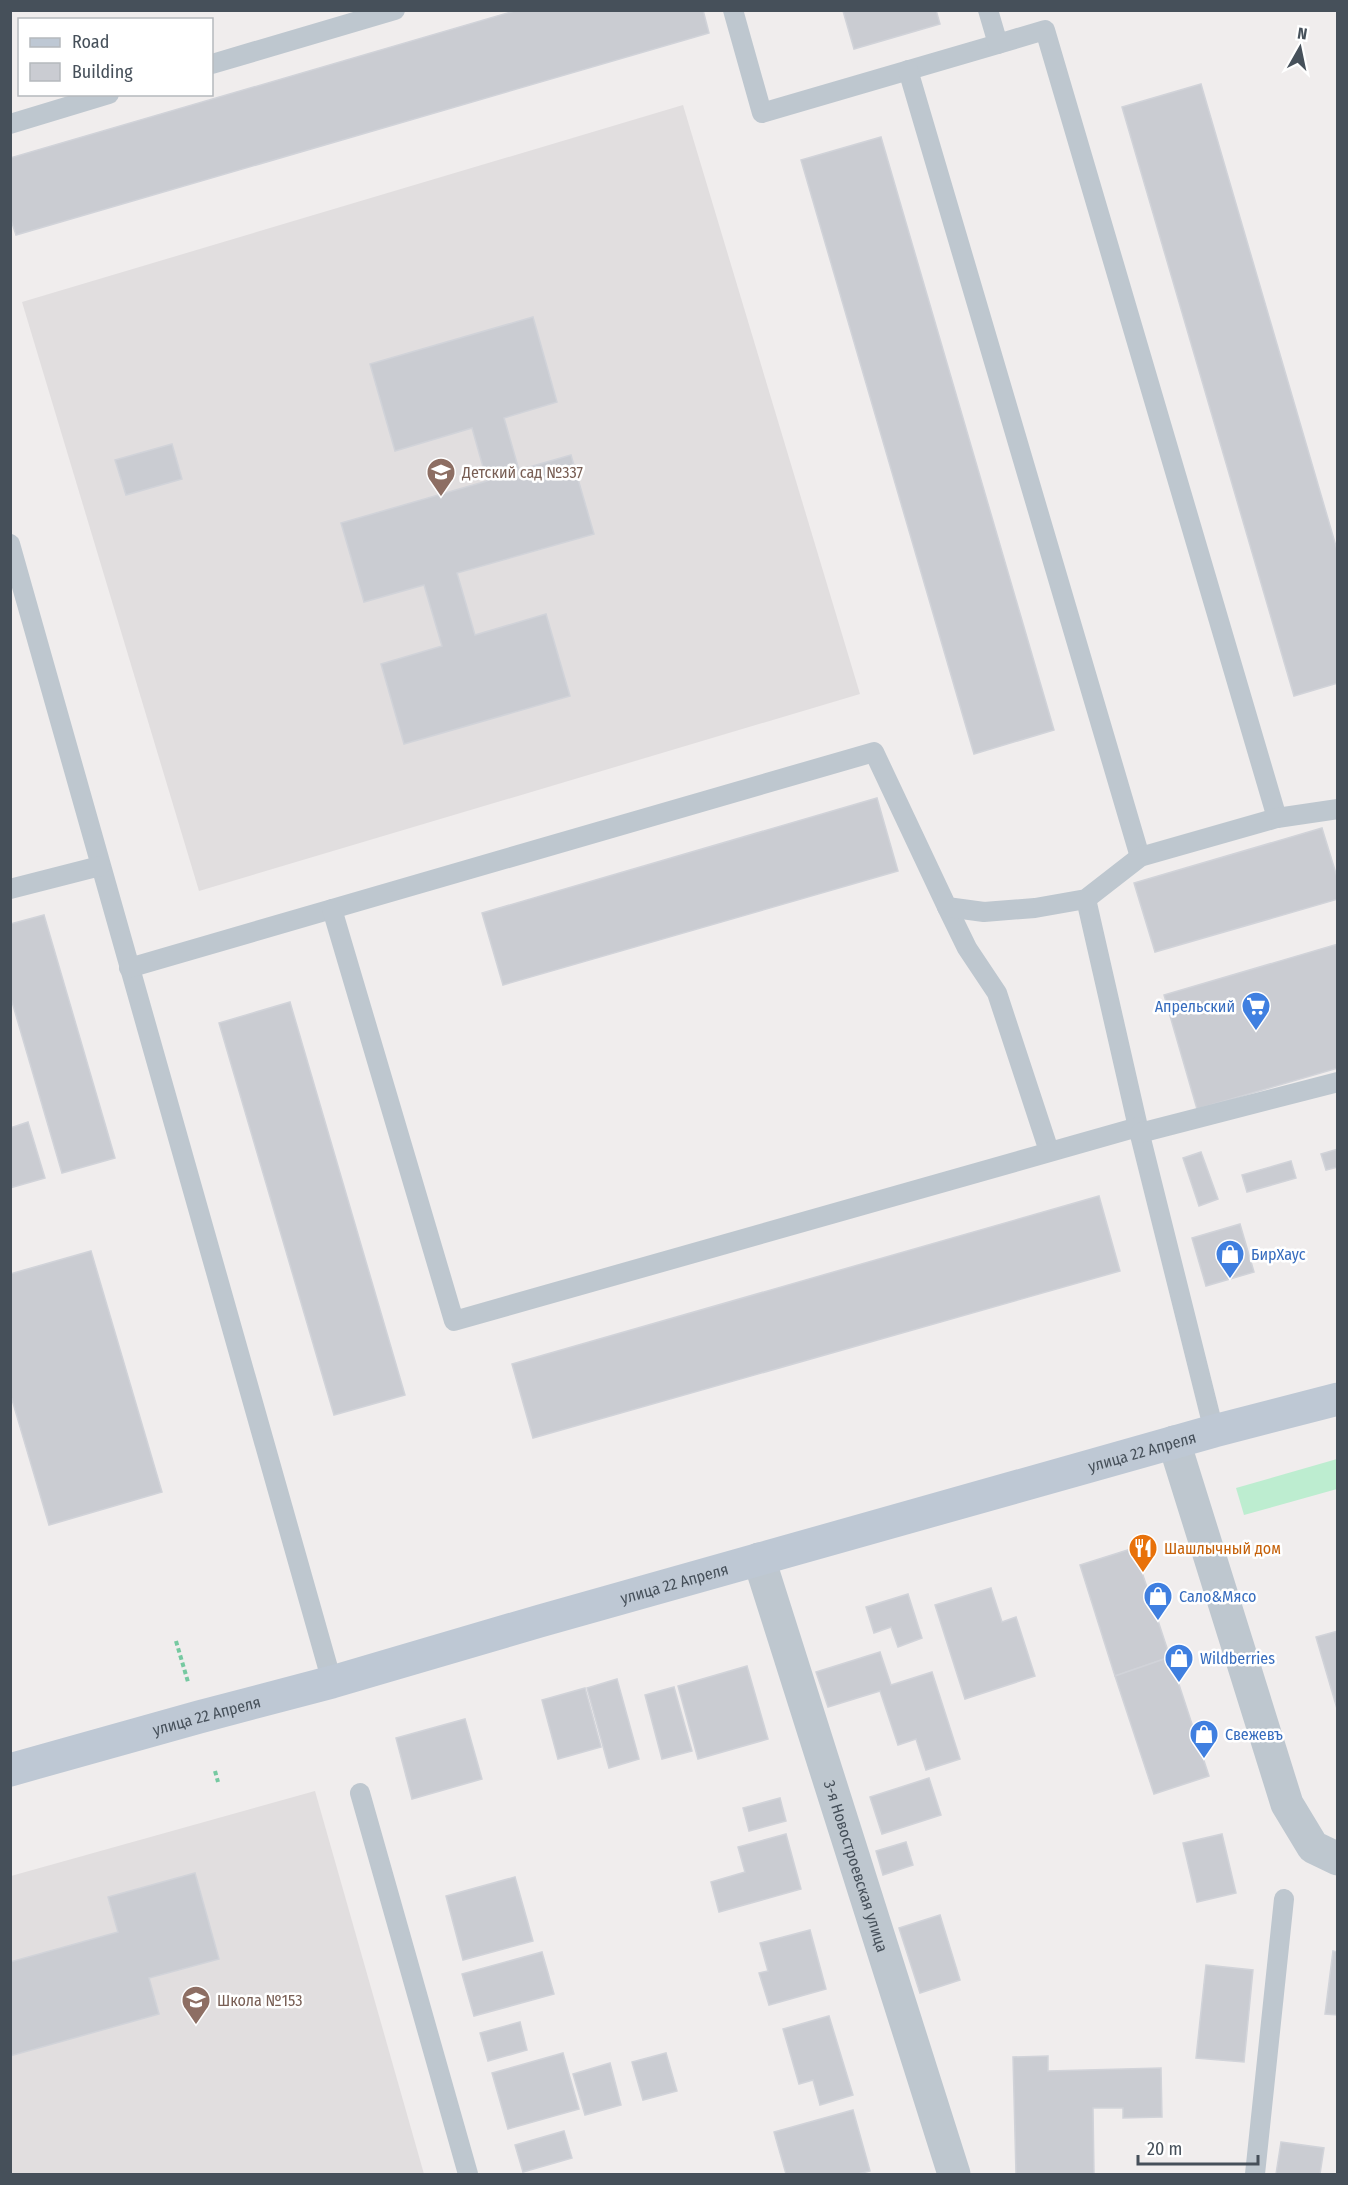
<svg xmlns="http://www.w3.org/2000/svg" width="1348" height="2185" font-family="'Fira Sans Condensed',sans-serif">
	<rect width="100%" height="100%" fill="#f0eded"/>
	<g fill="#e1dedf">
		<path d="M683,105L860,694L199,891L22,302Z"/>
		<path d="M315,1791L424,2174H11V1876Z"/>
	</g>
	<path fill="#bdedd0" d="M1337,1459V1489L1244,1515L1236,1488Z"/>
	<g fill="#caccd2" stroke="#d1d3d9" stroke-width="1.5">
		<path d="M518,10H703L709,33L16,235L10,217V158Z"/>
		<path d="M936,10L940,24L854,49L843,11Z"/>
		<path d="M1201,84L1338,553V683L1294,696L1122,107Z"/>
		<path d="M881,137L1054,730L974,754L801,160Z"/>
		<path d="M533,317L557,402L504,418L519,470L571,455L594,534L457,573L475,635L546,614L570,696L404,744L381,664L442,646L424,585L364,602L341,523L487,481L472,428L395,451L370,364Z"/>
		<path d="M172,444L182,479L126,495L115,460Z"/>
		<path d="M877,798L898,871L503,985L482,913Z"/>
		<path d="M1322,828L1338,880V899L1155,952L1134,883Z"/>
		<path d="M44,915L115,1158L62,1173L10,995V924Z"/>
		<path d="M1338,944V1068L1197,1109L1164,995Z"/>
		<path d="M290,1002L405,1395L334,1415L219,1023Z"/>
		<path d="M28,1122L45,1178L10,1188V1128Z"/>
		<path d="M1338,1149V1167L1326,1170L1321,1154Z"/>
		<path d="M1201,1152L1218,1199L1199,1206L1183,1158Z"/>
		<path d="M1291,1161L1296,1178L1247,1192L1242,1175Z"/>
		<path d="M1099,1196L1120,1271L533,1438L512,1364Z"/>
		<path d="M1240,1224L1254,1272L1206,1286L1192,1238Z"/>
		<path d="M91,1251L162,1492L49,1525L10,1393V1274Z"/>
		<path d="M1134,1548L1170,1657L1115,1676L1080,1565Z"/>
		<path d="M991,1588L1002,1622L1016,1617L1035,1676L965,1699L935,1605Z"/>
		<path d="M908,1594L922,1638L898,1647L891,1627L874,1633L866,1607Z"/>
		<path d="M1338,1631V1712L1316,1637Z"/>
		<path d="M880,1652L891,1685L932,1672L960,1759L926,1770L916,1739L898,1745L880,1691L828,1707L816,1672Z"/>
		<path d="M1170,1657L1209,1776L1154,1794L1115,1676Z"/>
		<path d="M747,1666L768,1739L698,1759L678,1686Z"/>
		<path d="M617,1679L639,1759L609,1768L587,1688Z"/>
		<path d="M674,1687L692,1751L662,1759L645,1695Z"/>
		<path d="M585,1688L601,1747L558,1759L542,1700Z"/>
		<path d="M465,1719L482,1779L412,1799L396,1738Z"/>
		<path d="M929,1778L941,1815L882,1834L870,1797Z"/>
		<path d="M780,1798L786,1821L749,1831L743,1808Z"/>
		<path d="M786,1834L801,1889L719,1912L711,1882L745,1872L738,1847Z"/>
		<path d="M1222,1834L1236,1893L1197,1902L1183,1843Z"/>
		<path d="M906,1842L913,1865L883,1875L876,1851Z"/>
		<path d="M195,1873L219,1959L149,1978L159,2014L10,2056V1962L118,1932L108,1897Z"/>
		<path d="M515,1877L533,1941L463,1960L446,1896Z"/>
		<path d="M940,1915L960,1980L920,1993L899,1928Z"/>
		<path d="M810,1930L826,1989L769,2005L759,1973L768,1971L760,1943Z"/>
		<path d="M1333,1951L1338,1952V2015L1325,2014Z"/>
		<path d="M542,1952L554,1994L474,2016L462,1974Z"/>
		<path d="M1206,1965L1253,1970L1244,2062L1196,2058Z"/>
		<path d="M829,2016L853,2095L820,2105L813,2080L799,2084L783,2029Z"/>
		<path d="M520,2022L527,2050L488,2061L480,2033Z"/>
		<path d="M563,2053L579,2109L508,2129L492,2073Z"/>
		<path d="M666,2053L677,2091L643,2100L632,2062Z"/>
		<path d="M1048,2056V2071L1161,2068L1162,2117L1123,2118V2108H1093L1094,2174H1016L1013,2057Z"/>
		<path d="M610,2063L621,2105L585,2115L573,2074Z"/>
		<path d="M853,2110L870,2171L858,2174H786L774,2132Z"/>
		<path d="M564,2131L572,2158L523,2172L515,2145Z"/>
		<path d="M1281,2142L1324,2148L1320,2174H1276Z"/>
	</g>
	<g fill="none" stroke-linecap="round" stroke-linejoin="round">
		<g stroke="#76c9a1" stroke-width="4" stroke-dasharray="4.5 3" stroke-linecap="butt">
			<path d="M176,1641L188,1682"/>
			<path d="M215,1771L218,1782"/>
		</g>
		<g stroke="#bec7cf" stroke-width="20">
			<path d="M733,10L762,113L998,44"/>
			<path d="M988,10L998,44L1045,30L1277,818"/>
			<path d="M212,64L395,10"/>
			<path d="M908,70L1140,857"/>
			<path d="M10,124L109,94"/>
			<path d="M10,544L332,1682"/>
			<path d="M10,889L100,866"/>
			<path d="M1086,899L1138,1127L1214,1431"/>
			<path d="M947,907L967,948L997,993L1049,1151"/>
			<path d="M129,968L332,909"/>
			<path d="M1138,1127L454,1321L332,909L874,752L947,907L984,912L1035,908L1086,899L1140,857L1277,818L1338,809"/>
			<path d="M1140,1133L1338,1082"/>
			<path d="M360,1793L468,2174"/>
			<path d="M1255,2174L1284,1899"/>
		</g>
		<g stroke="#bec7cf" stroke-width="33">
			<path d="M1174,1442L1287,1804L1313,1847L1338,1859"/>
			<path id="s1" d="M759,1559L954,2174"/>
		</g>
		<path stroke="#bec8d4" stroke-width="33" id="s2" d="M10,1770L199,1717L332,1682L540,1621L1214,1431L1338,1399"/>
	</g>
	<defs>
		<g id="school-pin" transform="scale(1.5)"><path d="M0 17L-7.5 6A9.5 9.5 0 1 1 7.5 6Z" fill="#8d6e63" stroke="#fff"/><path d="M0-5L7-2L0 1L-7-2ZM-4 1L0 2.5L4 1V4Q0 6-4 4Z" fill="#fff"/></g>
		<g id="supermarket-pin" transform="scale(1.5)"><path d="M0 17L-7.5 6A9.5 9.5 0 1 1 7.5 6Z" fill="#3f7fe0" stroke="#fff"/><path d="M-6-5.5h2.5l.6 2H6L4.5 2H-2.5L-4.4-4H-6ZM-1.5 3.2a1.3 1.3 0 1 0 .1 0ZM3 3.2a1.3 1.3 0 1 0 .1 0Z" fill="#fff"/></g>
		<g id="shop-pin" transform="scale(1.5)"><path d="M0 17L-7.5 6A9.5 9.5 0 1 1 7.5 6Z" fill="#3f7fe0" stroke="#fff"/><path d="M-5-2.5h2.3a2.7 3.5 0 0 1 5.4 0H5L5.5 6h-11ZM-1.5-2.5h3a1.5 2.3 0 0 0-3 0Z" fill="#fff"/></g>
		<g id="restaurant-pin" transform="scale(1.5)"><path d="M0 17L-7.5 6A9.5 9.5 0 1 1 7.5 6Z" fill="#e8710a" stroke="#fff"/><path d="M-5-6h1v4h1v-4h1v4h1v-4h1v5L-1.5 .5V6h-2V.5L-5-1ZM5-6V6H3V1.5H1.5Q1.5-4 5-6Z" fill="#fff"/></g>
	</defs>
	<g fill-rule="evenodd">
		<use href="#school-pin" x="441" y="472"/>
		<use href="#supermarket-pin" x="1256" y="1006"/>
		<use href="#shop-pin" x="1230" y="1254"/>
		<use href="#restaurant-pin" x="1143" y="1548"/>
		<use href="#shop-pin" x="1158" y="1596"/>
		<use href="#shop-pin" x="1179" y="1658"/>
		<use href="#shop-pin" x="1204" y="1734"/>
		<use href="#school-pin" x="196" y="2000"/>
	</g>
	<g text-anchor="middle" stroke-width="5" stroke-linejoin="round" paint-order="stroke">
		<g font-size="16" fill="#785e54" stroke="#fff" text-anchor="start">
			<text x="462" y="478">Детский сад №337</text>
			<text x="217" y="2006">Школа №153</text>
		</g>
		<g font-size="16" fill="#366cbe" stroke="#fff" text-anchor="start">
			<text x="1235" y="1012" text-anchor="end">Апрельский</text>
			<text x="1251" y="1260">БирХаус</text>
			<text x="1179" y="1602">Сало&amp;Мясо</text>
			<text x="1200" y="1664">Wildberries</text>
			<text x="1225" y="1740">Свежевъ</text>
		</g>
		<g font-size="16" fill="#46505a" stroke="#fff">
			<text dy="6" stroke="none"><textPath href="#s2" startOffset="1176">улица 22 Апреля</textPath></text>
			<text dy="6" stroke="none"><textPath href="#s2" startOffset="690">улица 22 Апреля</textPath></text>
			<text dy="6" stroke="none"><textPath href="#s2" startOffset="204">улица 22 Апреля</textPath></text>
			<text dy="6" stroke="none"><textPath href="#s1" startOffset="322">3-я Новостроевская улица</textPath></text>
		</g>
		<g font-size="16" fill="#c56008" stroke="#fff" text-anchor="start">
			<text x="1164" y="1554">Шашлычный дом</text>
		</g>
	</g>
	<rect width="1348" height="2185" fill="none" stroke="#46505a" stroke-width="24"/>
	<rect x="18" y="18" width="195" height="78" fill="#ffffff" stroke="#b5b9bd" stroke-width="1.5"/>
	<rect x="30" y="38" width="30" height="9" fill="#bec8d4" stroke="#b5b9bd" stroke-width="1.5"/>
	<text x="72" y="48" font-size="18" fill="#46505a">Road</text>
	<rect x="30" y="63" width="30" height="18" fill="#caccd2" stroke="#b5b9bd" stroke-width="1.5"/>
	<text x="72" y="78" font-size="18" fill="#46505a">Building</text>
	<g transform="translate(1300 48) rotate(9)" stroke="#ffffff" stroke-width="4.5" paint-order="stroke">
	<path d="M0-4.5L10 22L0 15L-10 22Z" fill="#46505a"/>
	<text y="-9" font-size="16" font-weight="bold" text-anchor="middle" fill="#46505a">N</text>
	</g>
	<path d="M1138 2155v9h120v-9" fill="none" stroke="#46505a" stroke-width="3"/>
	<text x="1147" y="2155" font-size="18" fill="#46505a" stroke="#ffffff" stroke-width="4.5" paint-order="stroke">20 m</text>
</svg>
